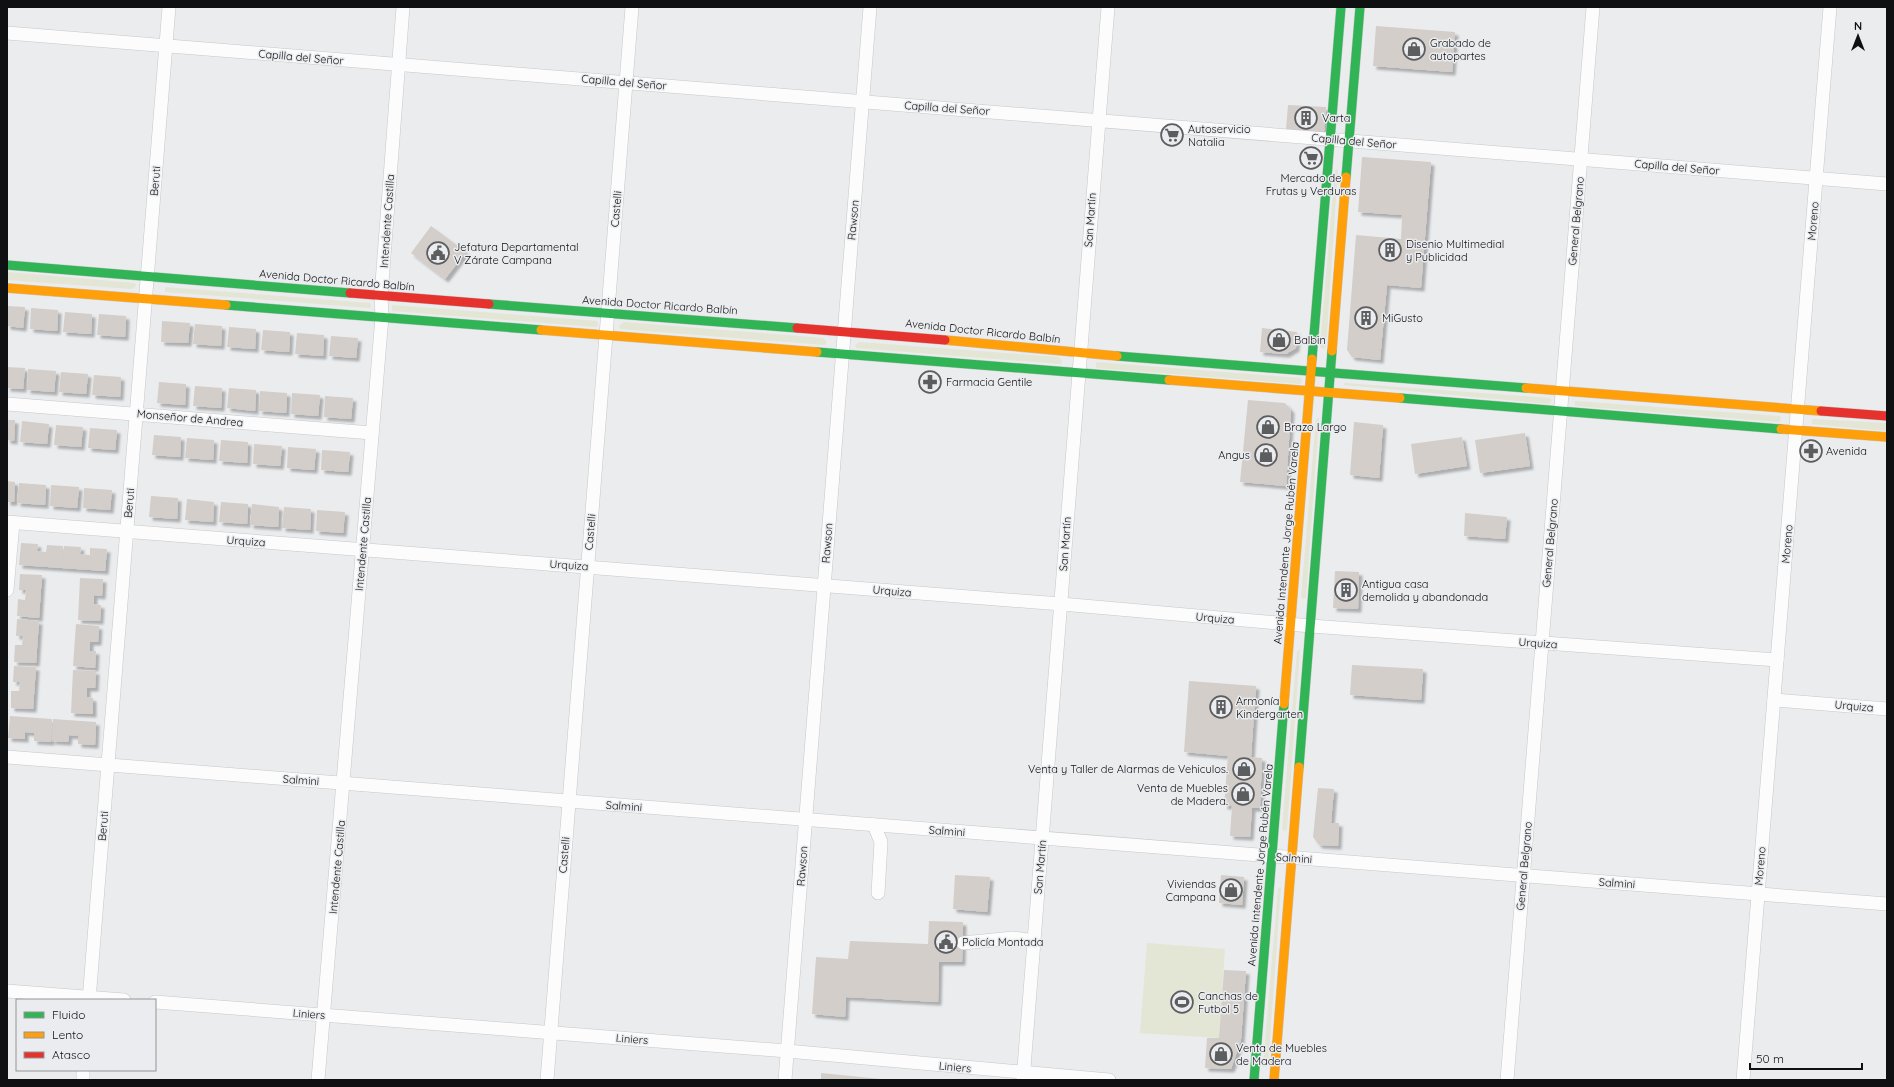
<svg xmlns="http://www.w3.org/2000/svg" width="1894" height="1087" font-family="Quicksand,sans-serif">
	<defs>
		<filter id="shadow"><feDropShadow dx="3.5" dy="3.5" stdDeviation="1" flood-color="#0004"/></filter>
	</defs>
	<rect width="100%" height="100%" fill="#ebecee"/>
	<g fill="#e3e5d5">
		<path d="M1338,169L1326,348L1323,349L1320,347L1335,170Z"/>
		<path d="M7,272L135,283L136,286L132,289L7,280Z"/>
		<path d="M165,287L370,303L371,306L370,308L165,292Z"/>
		<path d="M392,305L597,321L598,324L597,327L392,311Z"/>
		<path d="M624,322L823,338L827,342L825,345L620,329L619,326Z"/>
		<path d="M859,342L1059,357L1062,361L1061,364L856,348L855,345Z"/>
		<path d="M1096,362L1301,378L1302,381L1301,384L1096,368Z"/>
		<path d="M1345,383L1550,398L1551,401L1549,404L1344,385Z"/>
		<path d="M1575,401L1780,416L1781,419L1779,422L1575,406Z"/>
		<path d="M1319,418L1306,598L1303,599L1301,597L1316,419Z"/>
		<path d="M1812,419L1887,423V431L1812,424Z"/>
		<path d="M1300,650L1287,830L1284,831L1282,829L1297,651Z"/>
		<path d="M1281,887L1268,1066L1265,1067L1263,1066L1278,888Z"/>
		<path d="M1147,943L1225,949L1219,1038L1140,1033Z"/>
	</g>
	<g fill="#d4ceca" filter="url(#shadow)">
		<path d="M1376,26L1455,32L1452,72L1373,66Z"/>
		<path d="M1288,105L1326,107L1324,132L1286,129Z"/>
		<path d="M1362,157L1431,162L1421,288L1387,285L1380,360L1352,357L1347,350L1356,235L1401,239L1402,215L1358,212Z"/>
		<path d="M431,226L466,252L445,279L411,253Z"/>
		<path d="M7,306L25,307L23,328L7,326Z"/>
		<path d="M31,308L58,310L57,331L30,329Z"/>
		<path d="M65,312L92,314L91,334L63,332Z"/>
		<path d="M99,314L126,316L125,337L97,335Z"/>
		<path d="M162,321L190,323L188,343L161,342Z"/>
		<path d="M195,324L222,326L221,346L193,344Z"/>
		<path d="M229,327L256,329L255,349L227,347Z"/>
		<path d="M1262,328L1297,332L1296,348L1286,354L1260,352Z"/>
		<path d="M263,330L290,332L289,352L261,350Z"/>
		<path d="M297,333L324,335L323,356L295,354Z"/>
		<path d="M331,336L358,338L356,358L329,356Z"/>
		<path d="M7,367L25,368L23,389L7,388Z"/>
		<path d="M28,369L56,371L54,392L27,390Z"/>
		<path d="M61,372L88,374L86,394L59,392Z"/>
		<path d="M94,375L121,377L120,397L92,395Z"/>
		<path d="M159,382L186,384L185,405L157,403Z"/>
		<path d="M195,386L222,388L221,408L193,406Z"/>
		<path d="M229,388L256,390L255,411L227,408Z"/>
		<path d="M260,391L287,393L286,413L259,411Z"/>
		<path d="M292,393L320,395L318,416L291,414Z"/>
		<path d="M325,396L353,398L351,419L324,417Z"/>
		<path d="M1248,400L1285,403L1291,410L1286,486L1240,482Z"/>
		<path d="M7,420H15L14,441L7,440Z"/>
		<path d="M22,421L49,424L47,444L20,442Z"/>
		<path d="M1354,422L1383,425L1379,478L1350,475Z"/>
		<path d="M56,425L83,427L81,447L54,445Z"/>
		<path d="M90,428L117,430L115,450L88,448Z"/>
		<path d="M1525,433L1530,466L1480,473L1475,440Z"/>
		<path d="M154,435L181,437L180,457L152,455Z"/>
		<path d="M1462,437L1467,466L1415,474L1411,444Z"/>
		<path d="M187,438L214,440L213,460L185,458Z"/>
		<path d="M221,440L248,442L247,463L219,461Z"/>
		<path d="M254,444L282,446L280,466L253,464Z"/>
		<path d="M288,447L316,449L314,470L287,468Z"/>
		<path d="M322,450L350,452L348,472L321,470Z"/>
		<path d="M7,481L15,482L14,502H7Z"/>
		<path d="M19,483L46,485L45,505L17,503Z"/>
		<path d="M51,485L79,487L77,508L50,506Z"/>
		<path d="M84,488L112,490L110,510L83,508Z"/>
		<path d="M151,496L178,498L177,519L149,517Z"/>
		<path d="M187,499L214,502L213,522L185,520Z"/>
		<path d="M221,502L248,504L247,524L219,522Z"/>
		<path d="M252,504L279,507L278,527L250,525Z"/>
		<path d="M284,507L311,509L310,530L282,528Z"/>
		<path d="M317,510L345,512L343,533L316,531Z"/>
		<path d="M1465,513L1507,517L1505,539L1464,536Z"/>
		<path d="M21,543L38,544L37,551L46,552L47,545L63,546L62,568L19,565Z"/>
		<path d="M64,546L81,547L80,554L90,555V548L107,549L105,571L62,568Z"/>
		<path d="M1335,571L1359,572L1358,609L1333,608Z"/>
		<path d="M20,574L42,575L39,618L17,616L18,599L25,600L26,590H19Z"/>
		<path d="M80,578L103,579L102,596L94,595V604L101,605L100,621L78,620Z"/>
		<path d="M17,619L39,621L36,663L14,662L15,645H22L23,636H16Z"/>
		<path d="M76,624L99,626L98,642H90V651H96L95,668L73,666Z"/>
		<path d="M1352,665L1423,669L1421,700L1350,695Z"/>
		<path d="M14,666L36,667L33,709L11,708V691H19L20,682H13Z"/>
		<path d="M73,670L96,671L95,688H87V697L93,698V714L71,713Z"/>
		<path d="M1189,681L1256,686L1251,757L1262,758L1260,808H1252L1250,837L1230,836L1232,806H1224L1228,756L1184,752Z"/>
		<path d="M10,716L52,719L51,742L34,741V733L25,732V739L8,738Z"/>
		<path d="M53,719L96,722L95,745L78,744V736L69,735L68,742L52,741Z"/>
		<path d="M1318,788L1334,789L1331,823H1339L1338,846L1319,845L1313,837Z"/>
		<path d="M955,875L990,877L987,912L953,909Z"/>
		<path d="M1221,875L1244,877L1242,905L1219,903Z"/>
		<path d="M929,921L963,922L962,962H939L938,1002L846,997L845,1017L812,1014L816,957L848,959L850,941L928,944Z"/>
		<path d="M1224,970L1246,971L1241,1040L1231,1069L1205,1068L1207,1038H1219Z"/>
		<path d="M821,1073L881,1079V1080H821Z"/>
	</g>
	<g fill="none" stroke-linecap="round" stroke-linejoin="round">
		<g stroke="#c6c7c9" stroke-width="14">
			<g id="street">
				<path d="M7,33L1887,184"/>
				<path d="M7,404L372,433"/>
				<path d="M7,522L1061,604L1311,626L1777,660"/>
				<path d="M7,590L13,523"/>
				<path d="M1774,700L1887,709"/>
				<path d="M7,757L1887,904"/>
				<path d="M874,825L881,842L878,893"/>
				<path d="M963,943L1013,938L1034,941"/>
				<path d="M7,991L124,1000"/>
				<path d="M89,1000L169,7"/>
				<path d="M155,1002L787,1051L1109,1080"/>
				<path d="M83,1080V1070"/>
				<path d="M318,1080L382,317L381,296L403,7"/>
				<path d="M547,1080L632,7"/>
				<path d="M785,1080L870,7"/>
				<path d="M1023,1080L1108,7"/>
				<path d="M1507,1080L1593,7"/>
				<path d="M1743,1080L1830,7"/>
			</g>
		</g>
		<g stroke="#c6c7c9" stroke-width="10">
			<g id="fast">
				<path d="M1346,177L1360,7"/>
				<path d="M7,265L350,293"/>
				<path d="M489,304L797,328"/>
				<path d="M226,305L541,330"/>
				<path d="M817,352L1169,380"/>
				<path d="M1117,356L1526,388"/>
				<path d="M1312,359L1341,7"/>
				<path d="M1400,398L1781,429"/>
				<path d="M1299,767L1332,351"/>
				<path d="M1254,1080L1284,704"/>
			</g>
		</g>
		<g stroke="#c6c7c9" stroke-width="10">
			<g id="slow">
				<path d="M7,288L226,305"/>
				<path d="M541,330L817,352"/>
				<path d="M945,340L1117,356"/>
				<path d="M1332,351L1346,177"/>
				<path d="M1169,380L1400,398"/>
				<path d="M1526,388L1821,411"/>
				<path d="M1781,429L1887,437"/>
				<path d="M1284,704L1312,359"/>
				<path d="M1274,1080L1299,767"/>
			</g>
		</g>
		<g stroke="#c6c7c9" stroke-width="10">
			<g id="jam">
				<path d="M350,293L489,304"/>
				<path d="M797,328L945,340"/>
				<path d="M1821,411L1887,416"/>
			</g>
		</g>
		<use href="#street" stroke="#fcfcfc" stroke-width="13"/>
		<use href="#fast" stroke="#30b455" stroke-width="9"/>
		<use href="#slow" stroke="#ff9f0a" stroke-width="9"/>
		<use href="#jam" stroke="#e5322d" stroke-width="9"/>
	</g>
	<defs>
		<g id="shop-ring" transform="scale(1.15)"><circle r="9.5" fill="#eaecef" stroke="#5c5d5e" stroke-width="1.5"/><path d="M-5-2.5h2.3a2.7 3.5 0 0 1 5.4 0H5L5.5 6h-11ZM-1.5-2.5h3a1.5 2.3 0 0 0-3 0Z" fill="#5c5d5e"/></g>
		<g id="building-ring" transform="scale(1.15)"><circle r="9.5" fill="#eaecef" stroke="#5c5d5e" stroke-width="1.5"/><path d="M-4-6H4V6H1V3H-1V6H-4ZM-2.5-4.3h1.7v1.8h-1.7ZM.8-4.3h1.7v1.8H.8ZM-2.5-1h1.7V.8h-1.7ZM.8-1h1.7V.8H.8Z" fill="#5c5d5e"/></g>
		<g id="supermarket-ring" transform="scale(1.15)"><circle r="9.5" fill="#eaecef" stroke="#5c5d5e" stroke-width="1.5"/><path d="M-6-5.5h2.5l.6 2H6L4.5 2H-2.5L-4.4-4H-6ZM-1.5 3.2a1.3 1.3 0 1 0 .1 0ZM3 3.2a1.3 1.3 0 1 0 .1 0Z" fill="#5c5d5e"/></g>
		<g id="civic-ring" transform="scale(1.15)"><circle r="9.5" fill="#eaecef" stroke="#5c5d5e" stroke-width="1.5"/><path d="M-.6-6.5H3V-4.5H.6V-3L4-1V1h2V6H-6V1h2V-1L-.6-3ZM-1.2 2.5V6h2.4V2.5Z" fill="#5c5d5e"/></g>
		<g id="pharmacy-ring" transform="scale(1.15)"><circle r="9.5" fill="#eaecef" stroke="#5c5d5e" stroke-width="1.5"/><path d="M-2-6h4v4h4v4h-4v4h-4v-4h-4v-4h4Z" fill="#5c5d5e"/></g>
		<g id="stadium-ring" transform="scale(1.15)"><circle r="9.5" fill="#eaecef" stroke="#5c5d5e" stroke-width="1.5"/><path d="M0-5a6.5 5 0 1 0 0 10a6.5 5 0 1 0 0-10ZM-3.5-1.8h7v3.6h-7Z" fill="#5c5d5e"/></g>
	</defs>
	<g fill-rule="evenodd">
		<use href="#shop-ring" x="1414" y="49"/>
		<use href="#building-ring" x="1306" y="118"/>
		<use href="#supermarket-ring" x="1172" y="135"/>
		<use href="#supermarket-ring" x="1311" y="158"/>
		<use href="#building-ring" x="1390" y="250"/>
		<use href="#civic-ring" x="438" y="253"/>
		<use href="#building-ring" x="1366" y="318"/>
		<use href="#shop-ring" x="1279" y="340"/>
		<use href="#pharmacy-ring" x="930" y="382"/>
		<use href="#shop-ring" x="1268" y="427"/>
		<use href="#pharmacy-ring" x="1811" y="451"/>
		<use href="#shop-ring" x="1266" y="455"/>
		<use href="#building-ring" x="1346" y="590"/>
		<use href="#building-ring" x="1221" y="707"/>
		<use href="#shop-ring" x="1244" y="769"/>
		<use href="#shop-ring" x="1243" y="794"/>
		<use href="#shop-ring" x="1231" y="890"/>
		<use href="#civic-ring" x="946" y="942"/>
		<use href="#stadium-ring" x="1182" y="1002"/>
		<use href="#shop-ring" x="1221" y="1054"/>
	</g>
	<g text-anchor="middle" stroke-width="3" stroke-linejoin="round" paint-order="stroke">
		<g font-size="11" fill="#0f1011" stroke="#eaecef" text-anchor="start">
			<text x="1430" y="47">Grabado de<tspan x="1430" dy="13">autopartes</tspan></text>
			<text x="1322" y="122">Varta</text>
			<text x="1188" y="133">Autoservicio<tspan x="1188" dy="13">Natalia</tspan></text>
			<text x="1311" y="182" text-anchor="middle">Mercado de<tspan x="1311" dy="13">Frutas y Verduras</tspan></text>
			<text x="1406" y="248">Disenio Multimedial<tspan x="1406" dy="13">y Publicidad</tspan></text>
			<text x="454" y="251">Jefatura Departamental<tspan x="454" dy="13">V Zárate Campana</tspan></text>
			<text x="1382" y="322">MiGusto</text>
			<text x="1294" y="344">Balbin</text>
			<text x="946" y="386">Farmacia Gentile</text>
			<text x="1284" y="431">Brazo Largo</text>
			<text x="1826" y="455">Avenida</text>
			<text x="1250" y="459" text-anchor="end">Angus</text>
			<text x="1362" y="588">Antigua casa<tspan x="1362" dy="13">demolida y abandonada</tspan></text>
			<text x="1236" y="705">Armonía<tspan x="1236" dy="13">Kindergarten</tspan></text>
			<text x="1228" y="773" text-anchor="end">Venta y Taller de Alarmas de Vehiculos.</text>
			<text x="1228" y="792" text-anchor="end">Venta de Muebles<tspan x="1228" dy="13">de Madera.</tspan></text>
			<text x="1216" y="888" text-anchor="end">Viviendas<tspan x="1216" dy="13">Campana</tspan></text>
			<text x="962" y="946">Policía Montada</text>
			<text x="1198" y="1000">Canchas de<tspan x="1198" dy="13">Futbol 5</tspan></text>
			<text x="1236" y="1052">Venta de Muebles<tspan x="1236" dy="13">de Madera</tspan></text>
		</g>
		<g font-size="11" fill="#0f1011" stroke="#eaecef">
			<text transform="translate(301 57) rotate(5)" y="4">Capilla del Señor</text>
			<text transform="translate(624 82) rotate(5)" y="4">Capilla del Señor</text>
			<text transform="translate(947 108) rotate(4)" y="4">Capilla del Señor</text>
			<text transform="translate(1354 141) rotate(5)" y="4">Capilla del Señor</text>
			<text transform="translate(1677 167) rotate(5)" y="4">Capilla del Señor</text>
			<text transform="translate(155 181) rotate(-85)" y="4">Beruti</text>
			<text transform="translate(616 209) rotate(-85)" y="4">Castelli</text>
			<text transform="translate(853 220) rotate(-85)" y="4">Rawson</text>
			<text transform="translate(1090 220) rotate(-86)" y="4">San Martín</text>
			<text transform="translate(387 221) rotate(-86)" y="4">Intendente Castilla</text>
			<text transform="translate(1576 221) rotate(-85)" y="4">General Belgrano</text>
			<text transform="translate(1813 221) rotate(-85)" y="4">Moreno</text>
			<text transform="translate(337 280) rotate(5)" y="4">Avenida Doctor Ricardo Balbín</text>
			<text transform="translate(660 305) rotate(4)" y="4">Avenida Doctor Ricardo Balbín</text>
			<text transform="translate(983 331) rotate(6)" y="4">Avenida Doctor Ricardo Balbín</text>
			<text transform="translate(190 418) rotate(5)" y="4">Monseñor de Andrea</text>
			<text transform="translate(129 503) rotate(-85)" y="4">Beruti</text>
			<text transform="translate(590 532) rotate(-85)" y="4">Castelli</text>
			<text transform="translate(246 541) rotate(4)" y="4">Urquiza</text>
			<text transform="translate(827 543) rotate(-86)" y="4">Rawson</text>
			<text transform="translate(1286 543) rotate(-85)" y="4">Avenida Intendente Jorge Rubén Varela</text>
			<text transform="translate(1550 543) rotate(-85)" y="4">General Belgrano</text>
			<text transform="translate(363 544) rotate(-85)" y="4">Intendente Castilla</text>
			<text transform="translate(1065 544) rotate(-86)" y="4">San Martín</text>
			<text transform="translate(1787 544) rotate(-85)" y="4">Moreno</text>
			<text transform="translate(569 565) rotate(4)" y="4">Urquiza</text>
			<text transform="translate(892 591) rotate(5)" y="4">Urquiza</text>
			<text transform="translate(1215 618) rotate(5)" y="4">Urquiza</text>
			<text transform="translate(1538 643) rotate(4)" y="4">Urquiza</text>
			<text transform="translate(1854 706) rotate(5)" y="4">Urquiza</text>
			<text transform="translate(301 780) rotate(4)" y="4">Salmini</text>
			<text transform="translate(624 806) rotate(4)" y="4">Salmini</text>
			<text transform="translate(103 826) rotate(-85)" y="4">Beruti</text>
			<text transform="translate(947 831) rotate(4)" y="4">Salmini</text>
			<text transform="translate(564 855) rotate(-85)" y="4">Castelli</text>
			<text transform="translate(1294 858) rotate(4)" y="4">Salmini</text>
			<text transform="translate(1260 865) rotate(-85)" y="4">Avenida Intendente Jorge Rubén Varela</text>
			<text transform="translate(802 866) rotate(-86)" y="4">Rawson</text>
			<text transform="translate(1524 866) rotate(-85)" y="4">General Belgrano</text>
			<text transform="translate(1760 866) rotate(-85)" y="4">Moreno</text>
			<text transform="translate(337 867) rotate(-85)" y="4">Intendente Castilla</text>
			<text transform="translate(1040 867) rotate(-85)" y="4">San Martín</text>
			<text transform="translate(1617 883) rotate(4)" y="4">Salmini</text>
			<text transform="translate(309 1014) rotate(4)" y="4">Liniers</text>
			<text transform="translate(632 1039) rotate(4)" y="4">Liniers</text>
			<text transform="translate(955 1067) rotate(5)" y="4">Liniers</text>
		</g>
	</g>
	<rect width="1894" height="1087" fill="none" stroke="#0f1011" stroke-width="16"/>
	<rect x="16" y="999" width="140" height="72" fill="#eaecef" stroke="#929496"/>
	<rect x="24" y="1012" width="20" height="6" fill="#30b455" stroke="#929496"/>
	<text x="52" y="1019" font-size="12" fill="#0f1011">Fluido</text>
	<rect x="24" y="1032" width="20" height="6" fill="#ff9f0a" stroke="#929496"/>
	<text x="52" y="1039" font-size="12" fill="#0f1011">Lento</text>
	<rect x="24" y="1052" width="20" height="6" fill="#e5322d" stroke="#929496"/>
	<text x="52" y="1059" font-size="12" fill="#0f1011">Atasco</text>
	<g transform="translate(1858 36)" stroke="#eaecef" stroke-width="3" paint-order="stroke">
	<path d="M0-3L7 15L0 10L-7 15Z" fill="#0f1011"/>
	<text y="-6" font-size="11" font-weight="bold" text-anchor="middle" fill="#0f1011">N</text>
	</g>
	<path d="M1750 1063v6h112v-6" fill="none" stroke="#0f1011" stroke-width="2"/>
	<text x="1756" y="1063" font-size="12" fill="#0f1011" stroke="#eaecef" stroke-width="3" paint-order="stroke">50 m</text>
</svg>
